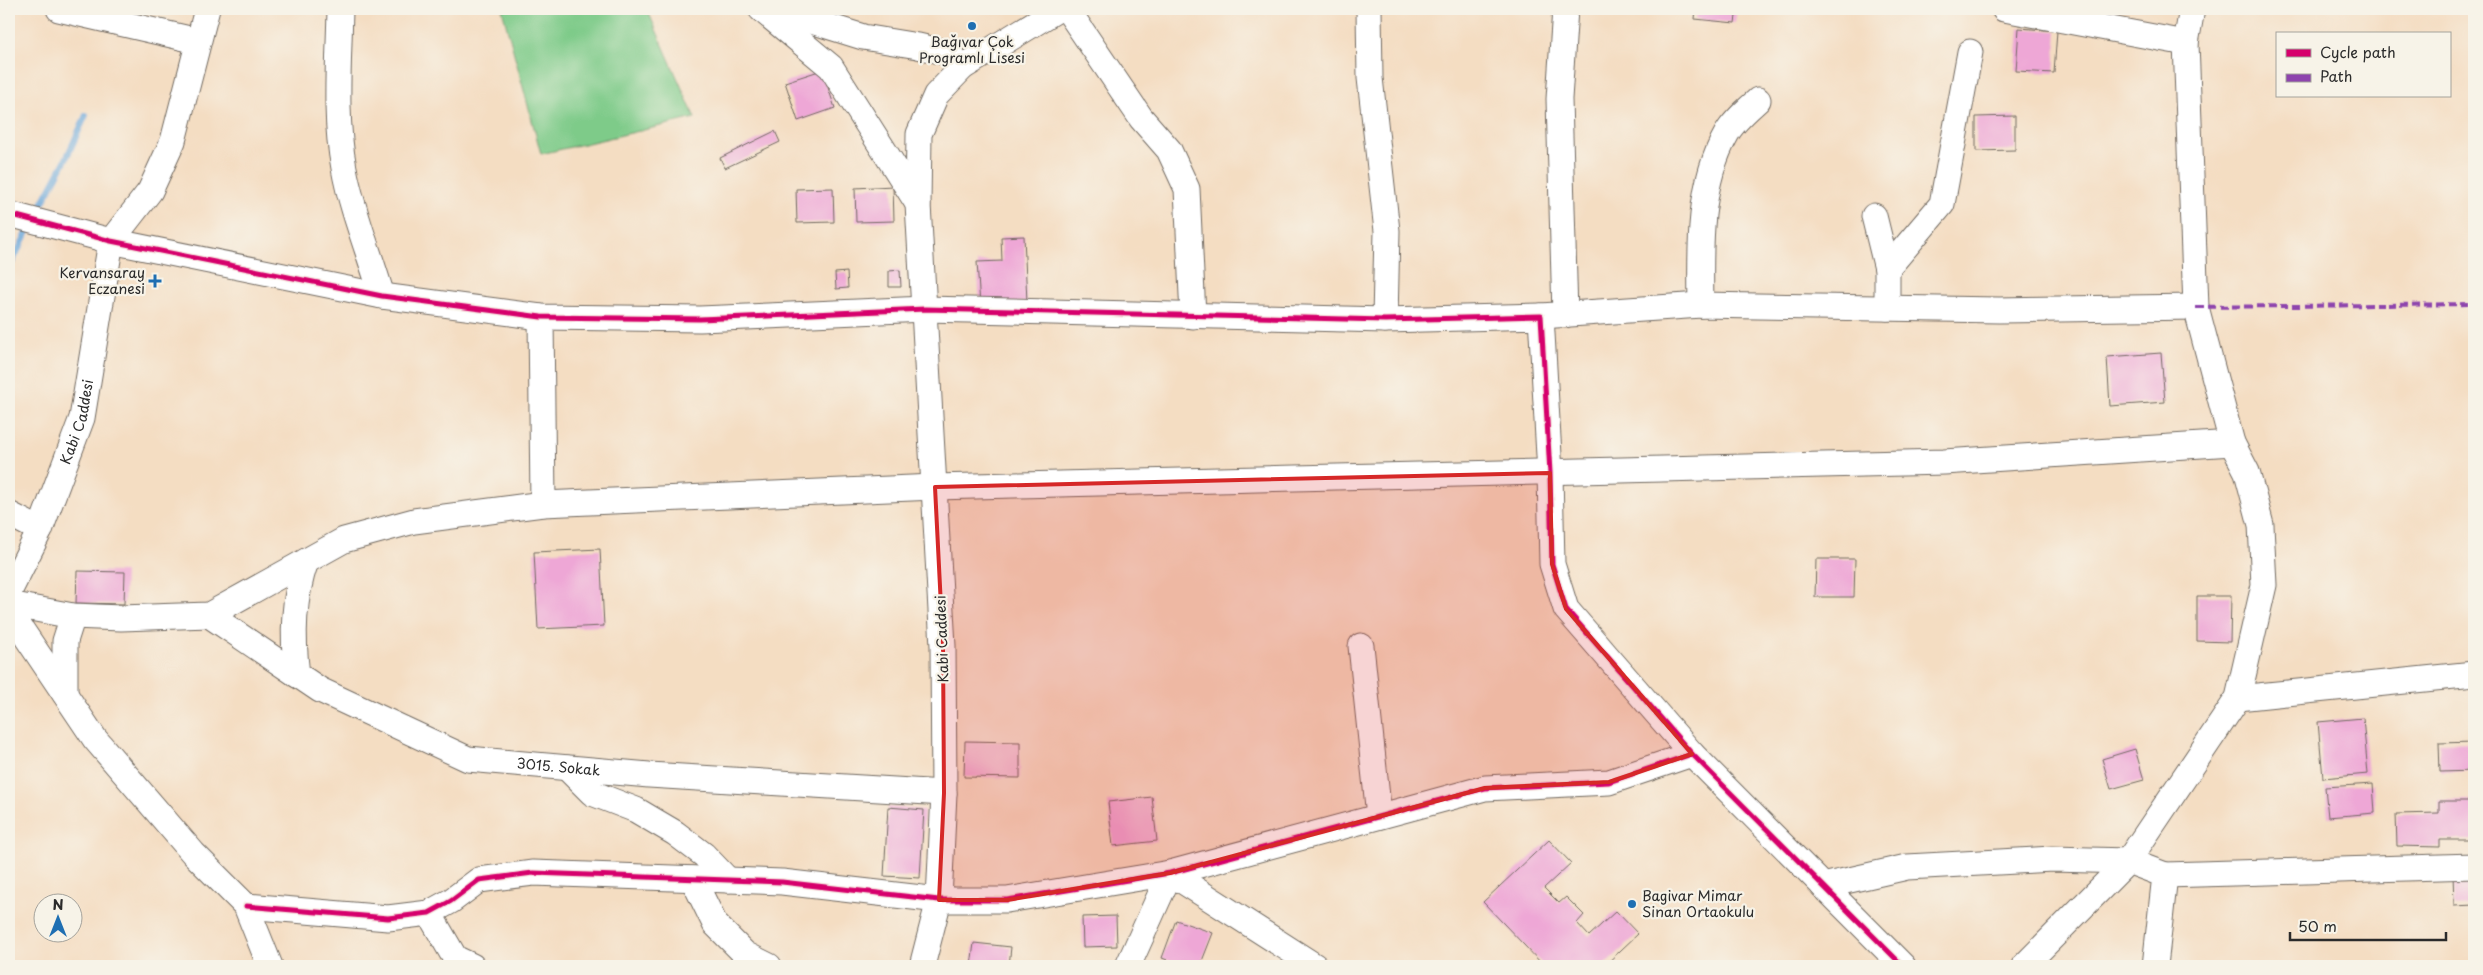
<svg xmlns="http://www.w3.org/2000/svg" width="2483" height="975" font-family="'Playpen Sans',sans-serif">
	<rect width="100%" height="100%" fill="#f7f3e8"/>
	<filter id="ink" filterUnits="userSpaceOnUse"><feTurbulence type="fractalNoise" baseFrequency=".02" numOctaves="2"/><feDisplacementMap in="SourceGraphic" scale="10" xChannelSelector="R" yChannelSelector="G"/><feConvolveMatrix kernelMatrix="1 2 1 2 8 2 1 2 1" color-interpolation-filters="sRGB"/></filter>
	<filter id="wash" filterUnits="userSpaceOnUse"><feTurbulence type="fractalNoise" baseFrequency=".0096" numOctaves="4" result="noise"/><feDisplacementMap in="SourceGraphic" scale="20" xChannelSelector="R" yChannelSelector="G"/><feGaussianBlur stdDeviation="1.12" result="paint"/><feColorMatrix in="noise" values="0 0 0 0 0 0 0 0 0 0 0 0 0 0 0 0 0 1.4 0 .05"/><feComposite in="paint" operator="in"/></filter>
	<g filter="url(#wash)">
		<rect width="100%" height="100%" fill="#f4ddc2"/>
		<path fill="#7ecb89" stroke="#547b5a" d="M502,9H647L695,118L541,154Z"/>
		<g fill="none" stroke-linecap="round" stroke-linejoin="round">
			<g stroke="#69a6da" stroke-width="6">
				<path d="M36,215L65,161L86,115"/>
				<path d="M9,269L30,226"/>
			</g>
		</g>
		<g id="blocks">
			<g fill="#eea7d6">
				<path d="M1696,9H1737L1735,23L1695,19Z"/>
				<path d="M2019,28L2057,31L2054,73L2016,71Z"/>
				<path d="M822,70L835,108L798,121L785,82Z"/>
				<path d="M2015,116V150L1976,151V117Z"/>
				<path d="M775,131L780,142L725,168L720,158Z"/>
				<path d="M893,186L894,221L856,222L855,188Z"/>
				<path d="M833,188L834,222L797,223L796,189Z"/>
				<path d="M1024,236L1027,302L980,305L977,262L1002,261L1001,237Z"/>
				<path d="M900,270L901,287H889V271Z"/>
				<path d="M847,272L848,288L836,289L835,273Z"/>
				<path d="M2161,353L2165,402L2110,406L2107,357Z"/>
				<path d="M600,549L604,626L538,629L534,552Z"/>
				<path d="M1816,559H1855L1854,597H1815Z"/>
				<path d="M77,571L125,572L124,604L76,603Z"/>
				<path d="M2197,596H2231L2230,642L2197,641Z"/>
				<path d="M2363,718L2368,774L2323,778L2318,722Z"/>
				<path d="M965,741L1020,742V778L964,777Z"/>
				<path d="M2474,742V771L2440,772L2439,743Z"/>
				<path d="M2135,749L2144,780L2111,789L2102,759Z"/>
				<path d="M2373,784L2375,813L2328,817L2325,787Z"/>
				<path d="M1152,797L1157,841L1113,846L1108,802Z"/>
				<path d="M2439,801H2474V840H2440V847L2397,846L2396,814L2439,813Z"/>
				<path d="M888,807L924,810L920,878L884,876Z"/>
				<path d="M1549,840L1571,863L1544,888L1559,903L1566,897L1584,915L1577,923L1589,936L1616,911L1638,934L1604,966H1544L1483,902Z"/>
				<path d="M2453,874H2474V905L2454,906Z"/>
				<path d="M1116,916L1117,946L1083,947L1082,917Z"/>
				<path d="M1176,920L1213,933L1200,966H1183L1162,958Z"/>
				<path d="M974,943L1011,947L1009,966H971Z"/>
			</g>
		</g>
	</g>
	<g filter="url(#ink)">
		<use href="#blocks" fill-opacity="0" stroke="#716960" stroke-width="1"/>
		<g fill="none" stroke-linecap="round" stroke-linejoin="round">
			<g stroke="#716960" stroke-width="27">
				<g id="minor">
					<path d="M59,9L198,41"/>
					<path d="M340,9C339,61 334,117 344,168C352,212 370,254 382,296"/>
					<path d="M761,9L831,67L918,204"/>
					<path d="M773,9L863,37L918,46L948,53L963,67"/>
					<path d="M1067,9L1141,118L1169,150L1187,189L1193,316"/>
					<path d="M1369,9L1370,78L1387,231L1385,320"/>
					<path d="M2004,9L2186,43"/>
					<path d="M9,214L111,241L382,296L541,317L700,319L925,309L1385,320L1541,316L1550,473L1552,564L1566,609L1692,754L1903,966"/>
					<path d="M1874,216L1887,269V308"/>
					<path d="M1887,269L1942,204L1970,52"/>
					<path d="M1701,305C1700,249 1698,184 1727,133C1734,121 1747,110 1758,100"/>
					<path d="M1565,315L1559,99L1565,9"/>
					<path d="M1541,316L1701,305L1999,310L2196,307"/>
					<path d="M541,317L543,504"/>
					<path d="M9,514L40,530"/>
					<path id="s1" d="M9,592L40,530L82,418L111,241L150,191L173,141L207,9"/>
					<path d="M9,604L73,616L121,618L209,615L344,540L414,521L543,504L935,487L1944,462L2232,443"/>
					<path d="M9,611L95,739L193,853L246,906L270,966"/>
					<path id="s2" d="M209,615L320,690L468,759L649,775L944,793"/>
					<path d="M1361,646L1379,816"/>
					<path d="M297,675C292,635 293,599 306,561"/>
					<path d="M65,694V641L73,616"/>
					<path d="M2238,698L2474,674"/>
					<path d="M567,768L592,793L636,810L675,833L704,855L728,880"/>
					<path d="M2165,875L2474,866"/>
					<path d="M693,879L715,924L745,954L769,966"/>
					<path d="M1823,886L1907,867L2052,859L2128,861L2165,875L2155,966"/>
					<path d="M246,906L388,918L429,913L451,901L479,880L533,873L782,882L939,900H1007L1170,873L1485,788L1609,782L1692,754"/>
					<path d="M429,913L455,958L472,966"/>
					<path d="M922,966L939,900L944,793L943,646L918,204L919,134L936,95L963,67L1058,9"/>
					<path d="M1128,966L1170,873L1315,966"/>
					<path d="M2024,966L2128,861L2238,698L2264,585L2261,525L2247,472L2232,443L2196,307L2186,43L2192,9"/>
				</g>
			</g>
			<use href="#minor" stroke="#fff" stroke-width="25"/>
			<path stroke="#8e44ad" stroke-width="4" stroke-dasharray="8 4" stroke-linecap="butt" d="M2196,307L2474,304"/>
			<g stroke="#f7f3e8" stroke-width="8">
				<g id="cycleway">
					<path d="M9,214L111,241L382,296L541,317L700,319L925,309L1385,320L1541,316L1550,473L1552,564L1566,609L1692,754L1903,966"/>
					<path d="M246,906L388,918L429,913L451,901L479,880L533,873L782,882L939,900H1007L1170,873L1485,788L1609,782L1692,754"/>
				</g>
			</g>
			<use href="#cycleway" stroke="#d6006c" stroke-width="5"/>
		</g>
	</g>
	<path fill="#d62828" fill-opacity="0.2" stroke="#d62828" stroke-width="4" stroke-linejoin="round" d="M1550,473L1552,564L1566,609L1692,754L1609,782L1485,788L1170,873L1007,900H939L944,793L943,646L935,487Z"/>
	<g fill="#1f6fb2" stroke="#f7f3e8" stroke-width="2">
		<circle cx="972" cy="26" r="5"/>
		<path d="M152.5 273.5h5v5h5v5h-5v5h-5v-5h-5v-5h5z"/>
		<circle cx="1632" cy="904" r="5"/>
	</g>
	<g text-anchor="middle" stroke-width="4.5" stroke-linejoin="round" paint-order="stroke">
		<g font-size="14" fill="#2b2b2b" stroke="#f7f3e8">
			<text x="972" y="47">Bağıvar Çok<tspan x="972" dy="16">Programlı Lisesi</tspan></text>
			<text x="145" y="278" text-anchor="end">Kervansaray<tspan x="145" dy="16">Eczanesi</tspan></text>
			<text x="1642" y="901" text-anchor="start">Bagivar Mimar<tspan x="1642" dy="16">Sinan Ortaokulu</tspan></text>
		</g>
		<g font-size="14" fill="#2b2b2b" stroke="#f7f3e8">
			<text dy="5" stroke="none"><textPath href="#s1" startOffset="184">Kabi Caddesi</textPath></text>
			<text transform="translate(942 639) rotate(-92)" y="5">Kabi Caddesi</text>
			<text dy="5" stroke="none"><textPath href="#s2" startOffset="388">3015. Sokak</textPath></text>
		</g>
	</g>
	<rect width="2483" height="975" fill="none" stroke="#f7f3e8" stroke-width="30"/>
	<rect x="2276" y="32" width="175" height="65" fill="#f7f3e8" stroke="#a5a39c"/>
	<rect x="2286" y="49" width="25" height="8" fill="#d6006c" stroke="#a5a39c"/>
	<text x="2320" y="58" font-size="15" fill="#2b2b2b">Cycle path</text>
	<rect x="2286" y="74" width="25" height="8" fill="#8e44ad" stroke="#a5a39c"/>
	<text x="2320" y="82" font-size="15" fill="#2b2b2b">Path</text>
	<g transform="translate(58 918)"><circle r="24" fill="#f7f3e8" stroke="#a5a39c"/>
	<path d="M0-4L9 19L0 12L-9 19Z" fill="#1f6fb2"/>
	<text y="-8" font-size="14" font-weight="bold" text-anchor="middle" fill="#2b2b2b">N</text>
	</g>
	<path d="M2290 932v8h156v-8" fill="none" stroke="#2b2b2b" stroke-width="2.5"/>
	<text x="2298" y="932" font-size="15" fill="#2b2b2b" stroke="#f7f3e8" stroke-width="4" paint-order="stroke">50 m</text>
</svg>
